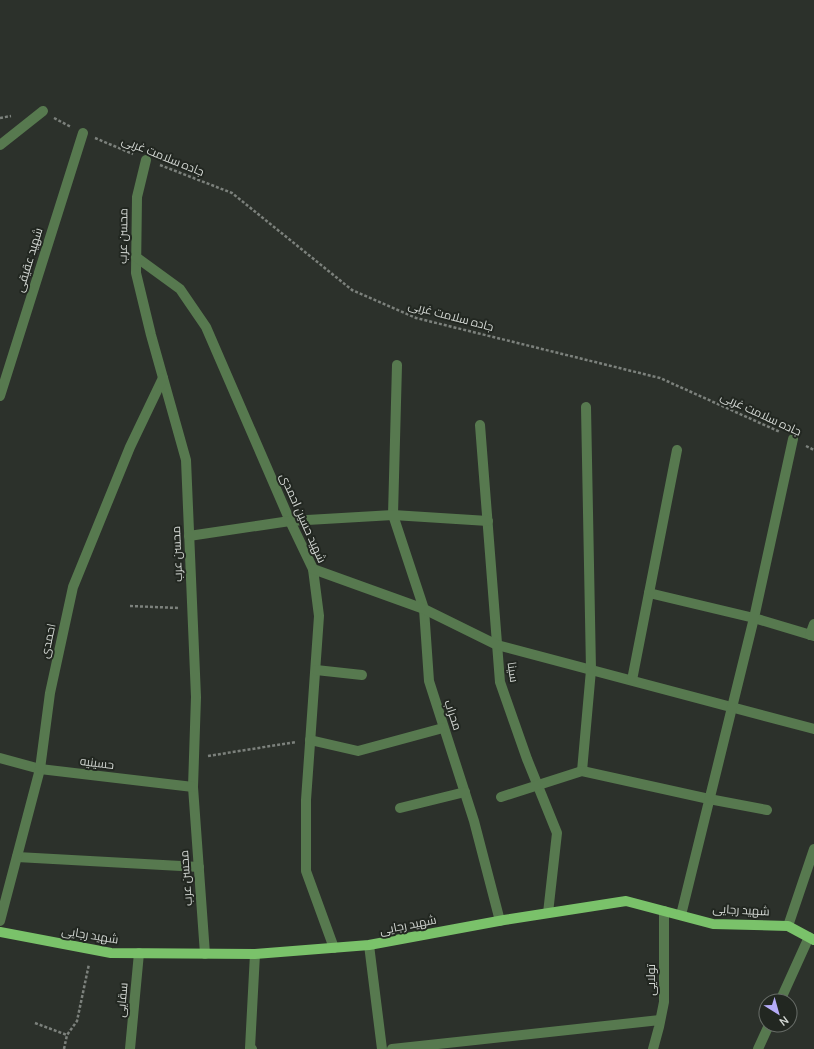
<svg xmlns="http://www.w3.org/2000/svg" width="814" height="1049" font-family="Manrope,Cairo,sans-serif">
	<rect width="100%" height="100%" fill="#2c312b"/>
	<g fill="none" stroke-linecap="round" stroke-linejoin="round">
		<g stroke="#7c817c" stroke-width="2.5" stroke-dasharray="3 2" stroke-linecap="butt">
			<path d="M0,118L11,116"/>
			<path d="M54,118L71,127"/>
			<path d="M95,138L133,154"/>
			<path d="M160,165L232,193L352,290L416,318L660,378L780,432"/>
			<path d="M806,446L814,450"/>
			<path d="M130,606L178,608"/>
			<path d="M208,756L296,742"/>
			<path d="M35,1023L67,1035"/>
			<path d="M64,1049L67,1035L77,1021L89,964"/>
		</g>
		<g stroke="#57794f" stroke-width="10">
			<path d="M0,145L43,111"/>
			<path d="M146,160L137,197L136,273L151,335L186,460L196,697L193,787L205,954"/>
			<path d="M136,257L180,289L206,327L290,521L313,569L319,616L306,800V871L334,948"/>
			<path d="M397,365L393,515L424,609L429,681L474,821L500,921"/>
			<path d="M0,396L83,133"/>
			<path d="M480,425L500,682L527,759L557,833L548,913"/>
			<path d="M189,536L290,521L393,515L488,521"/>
			<path d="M313,569L424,609L497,645L814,729"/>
			<path d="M649,593L754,618L814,636"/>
			<path d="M810,635L814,624"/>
			<path d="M316,670L362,675"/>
			<path d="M632,680L677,450"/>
			<path d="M310,740L358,751L443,728"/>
			<path d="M0,758L40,769L193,787"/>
			<path d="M582,771L591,670L586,407"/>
			<path d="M501,797L582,771L709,799L767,810"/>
			<path d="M400,808L465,792"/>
			<path d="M17,857L199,867"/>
			<path d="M681,915L754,618L793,439"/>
			<path d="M0,921L40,769L50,693L73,587L130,447L163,378"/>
			<path d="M788,926L814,849"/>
			<path d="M369,945L382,1049"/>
			<path d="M780,1001L809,937"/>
			<path d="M130,1049L139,953"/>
			<path d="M252,1049L250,1048L255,954"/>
			<path d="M392,1049L660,1020"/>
			<path d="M653,1049L659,1027L664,1002V911"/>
			<path d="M758,1049L769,1025"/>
		</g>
		<path stroke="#7ac26a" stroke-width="10" d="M0,932L111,953L255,954L369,945L504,920L626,901L713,924L788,926L814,940"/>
	</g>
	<g text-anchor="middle" stroke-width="4" stroke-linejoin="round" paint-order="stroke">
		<g font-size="12" fill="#d2d6d2" stroke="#222721">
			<text transform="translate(163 156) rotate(22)" y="4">جاده سلامت غربی</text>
			<text transform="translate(123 236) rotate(-89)" y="4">محسن عرب</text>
			<text transform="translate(29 260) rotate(-73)" y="4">شهید عقیقی</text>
			<text transform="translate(451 316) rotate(15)" y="4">جاده سلامت غربی</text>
			<text transform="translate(761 414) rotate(25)" y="4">جاده سلامت غربی</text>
			<text transform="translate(303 518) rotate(66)" y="4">شهید حسین احمدی</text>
			<text transform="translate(177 554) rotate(-92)" y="4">محسن عرب</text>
			<text transform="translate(48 641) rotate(-78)" y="4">احمدی</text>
			<text transform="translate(513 672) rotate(82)" y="4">سینا</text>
			<text transform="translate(453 715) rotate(72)" y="4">محراب</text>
			<text transform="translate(97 763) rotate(7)" y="4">حسینیه</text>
			<text transform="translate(186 878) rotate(-94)" y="4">محسن عرب</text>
			<text transform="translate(741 910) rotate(3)" y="4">شهید رجایی</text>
			<text transform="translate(408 925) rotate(-11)" y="4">شهید رجایی</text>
			<text transform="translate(90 935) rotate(9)" y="4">شهید رجایی</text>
			<text transform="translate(651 980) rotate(-90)" y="4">تولایی</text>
			<text transform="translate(122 1000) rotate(-85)" y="4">سقایی</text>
		</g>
	</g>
	<g transform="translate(778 1013) rotate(143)"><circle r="19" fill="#222721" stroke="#686d68"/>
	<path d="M0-3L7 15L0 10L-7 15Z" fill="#b6acf8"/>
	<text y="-6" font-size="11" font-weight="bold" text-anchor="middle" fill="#d2d6d2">N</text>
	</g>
</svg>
